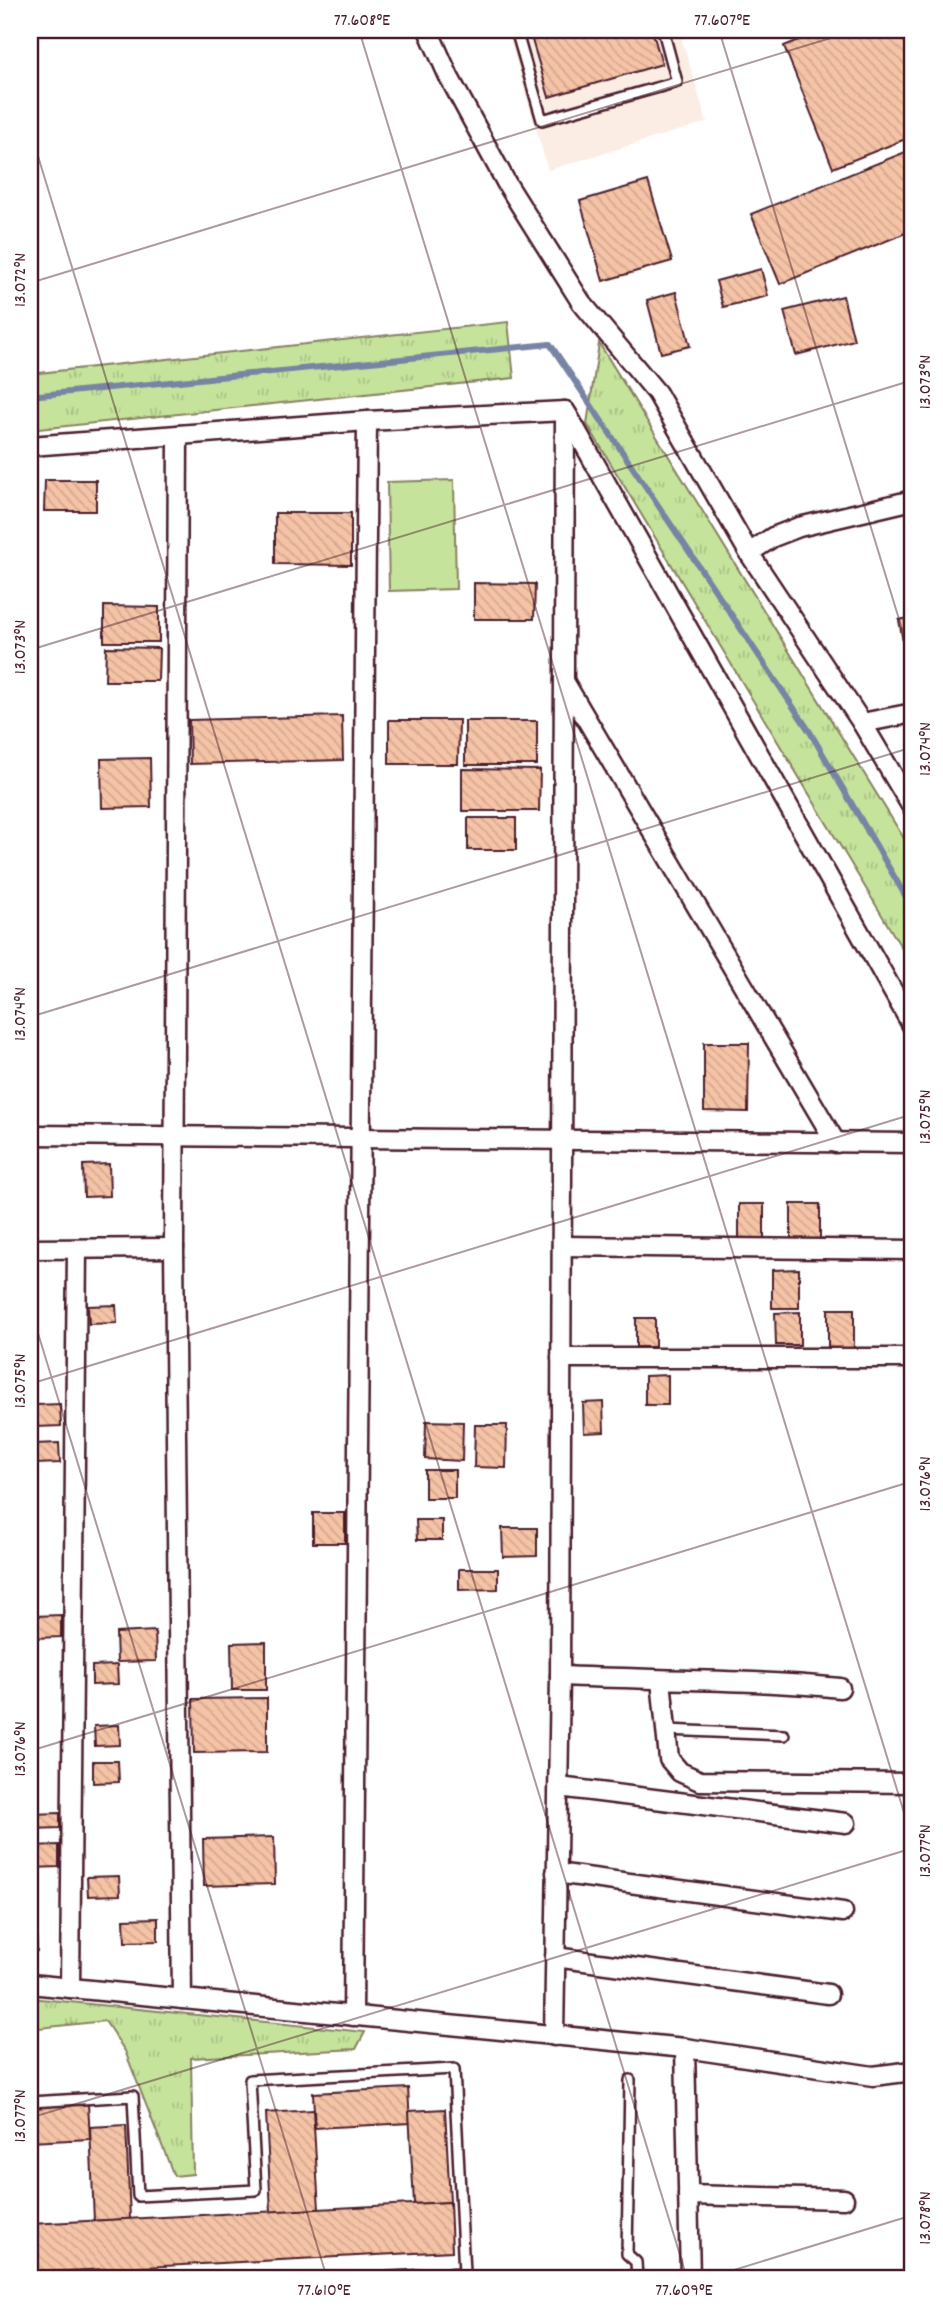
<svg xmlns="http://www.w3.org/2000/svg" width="943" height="2308" font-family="Dekko,sans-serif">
	<defs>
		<pattern id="park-tufts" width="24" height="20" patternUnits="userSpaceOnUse" patternTransform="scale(1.75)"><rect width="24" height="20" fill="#c5e39b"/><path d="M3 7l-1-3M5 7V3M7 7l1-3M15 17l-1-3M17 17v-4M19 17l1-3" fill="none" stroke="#abc286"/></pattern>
		<pattern id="building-back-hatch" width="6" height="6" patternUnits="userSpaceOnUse" patternTransform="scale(1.75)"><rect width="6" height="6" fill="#f5c3a6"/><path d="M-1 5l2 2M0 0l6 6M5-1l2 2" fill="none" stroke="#d4a78f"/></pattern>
	</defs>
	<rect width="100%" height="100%" fill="#fff"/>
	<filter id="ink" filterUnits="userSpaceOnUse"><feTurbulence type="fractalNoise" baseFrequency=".0143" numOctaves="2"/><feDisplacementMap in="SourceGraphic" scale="14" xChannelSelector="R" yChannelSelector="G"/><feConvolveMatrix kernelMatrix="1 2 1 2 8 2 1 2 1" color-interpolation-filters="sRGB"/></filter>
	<g filter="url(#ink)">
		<path fill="#fcede4" d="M507,30H679L707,122L548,170Z"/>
		<path fill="#c5e39b" stroke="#888163" stroke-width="2" d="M454,480L456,589L389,591L387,482Z"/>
		<g fill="url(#park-tufts)" stroke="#888163" stroke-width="2">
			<path d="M508,322L514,378L30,430V374Z"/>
			<path d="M599,343L913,853V967L587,424Z"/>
			<path d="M30,1998L365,2032L356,2049L191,2058L193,2174L174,2176L125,2051L105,2021L30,2029Z"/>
		</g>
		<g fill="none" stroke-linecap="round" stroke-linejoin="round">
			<path stroke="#7884a3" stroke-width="6" d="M30,396L550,344L810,732L913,909"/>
		</g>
		<g fill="url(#building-back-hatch)" stroke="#4a1f2b" stroke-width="2">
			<path d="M529,30H652L662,64L549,97Z"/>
			<path d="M823,30H906L913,47V136L833,168L784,46Z"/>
			<path d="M913,149V230L780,284L751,214Z"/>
			<path d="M648,181L672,261L603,281L580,201Z"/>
			<path d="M761,269L768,296L723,307L716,281Z"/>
			<path d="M676,292L690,346L661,353L647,300Z"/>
			<path d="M843,296L854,340L796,355L784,311Z"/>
			<path d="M45,480H96V511H44Z"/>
			<path d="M275,513H351V565L275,564Z"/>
			<path d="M474,583L535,584L534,619H474Z"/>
			<path d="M104,606L159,607V642H104Z"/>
			<path d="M913,617V679L910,680L899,620Z"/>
			<path d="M106,647L159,648L158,681H105Z"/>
			<path d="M342,716L343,760L190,764L189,720Z"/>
			<path d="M389,720H459L458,764H389Z"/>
			<rect x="465" y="721" width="72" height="44"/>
			<path d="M150,758L151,807L102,808L101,759Z"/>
			<path d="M462,769L540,770L539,811H462Z"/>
			<rect x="468" y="818" width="48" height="32"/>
			<path d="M704,1043H749L748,1112L704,1111Z"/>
			<path d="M109,1164L110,1196L84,1197L83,1165Z"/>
			<rect x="739" y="1204" width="25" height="39"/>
			<path d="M791,1204H820V1244L791,1245Z"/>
			<path d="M799,1269V1308H772V1270Z"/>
			<path d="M116,1305L117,1323L89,1324L88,1306Z"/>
			<rect x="828" y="1309" width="26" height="42"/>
			<path d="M800,1312V1345H776L775,1313Z"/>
			<rect x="636" y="1318" width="19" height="29"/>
			<path d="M668,1375V1405H645V1376Z"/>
			<path d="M603,1402L604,1432L584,1433L583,1403Z"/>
			<path d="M60,1404L61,1426L36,1427V1405Z"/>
			<path d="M426,1421L463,1422L462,1461L425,1459Z"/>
			<path d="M475,1425H507L506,1468L474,1467Z"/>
			<path d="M59,1443L60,1463L35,1464L34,1444Z"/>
			<rect x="425" y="1470" width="30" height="28"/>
			<rect x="313" y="1513" width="32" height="30"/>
			<path d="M416,1520H442V1540H417Z"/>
			<path d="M502,1528H537V1556L503,1557Z"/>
			<path d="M459,1569H498V1589L459,1590Z"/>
			<path d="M61,1615V1637L34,1638V1616Z"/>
			<path d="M155,1631L156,1661L117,1662L116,1633Z"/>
			<path d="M266,1642V1690H232L231,1643Z"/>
			<path d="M117,1665L118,1684L92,1685V1666Z"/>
			<path d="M267,1698V1752L194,1753L193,1699Z"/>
			<path d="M119,1725L120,1745L95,1746L94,1726Z"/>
			<path d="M93,1761H118L119,1782L93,1783Z"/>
			<path d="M60,1813V1828L32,1829V1814Z"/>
			<path d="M274,1837L275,1884L204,1886L203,1839Z"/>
			<path d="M59,1845V1867L31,1868L30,1846Z"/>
			<path d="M119,1876L120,1895L88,1896L87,1877Z"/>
			<path d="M158,1918V1941L125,1942L124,1919Z"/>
			<path d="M30,1932H36L37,1951H30Z"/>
			<path d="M408,2088L410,2123L315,2128L313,2093Z"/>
			<path d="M88,2104L90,2139L30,2142V2107Z"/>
			<path d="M445,2109L450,2202L414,2204L409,2111Z"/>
			<path d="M313,2110L319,2209L271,2212L266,2113Z"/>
			<path d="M126,2125L130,2219L94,2221L90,2127Z"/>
			<path d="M450,2202L452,2251L30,2273V2224Z"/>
		</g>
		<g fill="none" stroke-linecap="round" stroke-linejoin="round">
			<g stroke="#4a1f2b" stroke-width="14">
				<g id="service">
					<path d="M516,30L542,120L677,82L663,30"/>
					<path d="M666,1730L784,1735"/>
					<path d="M630,2080L627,2254L636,2262L637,2278"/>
					<path d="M30,2102L133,2096L138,2196L256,2190L250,2080L454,2069L464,2273L374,2278"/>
				</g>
			</g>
			<g stroke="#4a1f2b" stroke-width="23">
				<g id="minor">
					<path d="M428,30L449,77L507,184L581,302L657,393L749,553L862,723L913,809"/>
					<path d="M567,414L913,1027"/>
					<path d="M178,435L174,1248L182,1999"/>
					<path d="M30,446L367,421L565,411"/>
					<path d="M749,553L773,537L799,527L913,500"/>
					<path d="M564,681L836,1143"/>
					<path d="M862,723L913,713"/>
					<path d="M30,1135L913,1143"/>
					<path d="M562,1246L913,1250"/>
					<path d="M30,1249L174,1248"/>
					<path d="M561,1358H913"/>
					<path d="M560,1676C654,1680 748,1679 840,1688"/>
					<path d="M661,1680L669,1759L680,1772L700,1781L913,1783"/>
					<path d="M559,1787L846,1823"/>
					<path d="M556,1873L843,1912"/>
					<path d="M555,1957L828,1994"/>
					<path d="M30,1984L685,2048L873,2076L913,2071"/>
					<path d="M70,1988L77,1249"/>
					<path d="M353,2016L367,421"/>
					<path d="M554,2036L560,1676L565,411"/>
					<path d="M685,2048L690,2278"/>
					<path d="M688,2195L844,2199"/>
				</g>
			</g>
			<use href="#service" stroke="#fff" stroke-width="9"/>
			<use href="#minor" stroke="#fff" stroke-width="18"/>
		</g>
	</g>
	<path fill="none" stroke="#4a1f2b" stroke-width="2" stroke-opacity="0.45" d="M359,30L913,1842M719,30L913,665M30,130L687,2278M30,283L857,30M30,650L913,380M30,1017L913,747M30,1307L327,2278M30,1384L913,1114M30,1751L913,1481M30,2118L913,1848M708,2278L913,2215"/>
	<rect width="943" height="2308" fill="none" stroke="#fff" stroke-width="77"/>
	<rect x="38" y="38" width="866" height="2232" fill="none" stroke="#4a1f2b" stroke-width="2.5"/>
	<g font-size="18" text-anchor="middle" fill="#4a1f2b">
		<text x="362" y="25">77.608°E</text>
		<text x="722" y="25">77.607°E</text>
		<text transform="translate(19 280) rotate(-90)" y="6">13.072°N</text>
		<text transform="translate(924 382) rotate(-90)" y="6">13.073°N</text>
		<text transform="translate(19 647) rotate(-90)" y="6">13.073°N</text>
		<text transform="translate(924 749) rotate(-90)" y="6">13.074°N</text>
		<text transform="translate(19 1014) rotate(-90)" y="6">13.074°N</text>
		<text transform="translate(924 1117) rotate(-90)" y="6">13.075°N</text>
		<text transform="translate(19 1381) rotate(-90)" y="6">13.075°N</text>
		<text transform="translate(924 1484) rotate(-90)" y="6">13.076°N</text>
		<text transform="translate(19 1749) rotate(-90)" y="6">13.076°N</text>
		<text transform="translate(924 1851) rotate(-90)" y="6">13.077°N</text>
		<text transform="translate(19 2116) rotate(-90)" y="6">13.077°N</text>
		<text transform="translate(924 2218) rotate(-90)" y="6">13.078°N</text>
		<text x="324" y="2295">77.610°E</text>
		<text x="684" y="2295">77.609°E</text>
	</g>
</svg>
